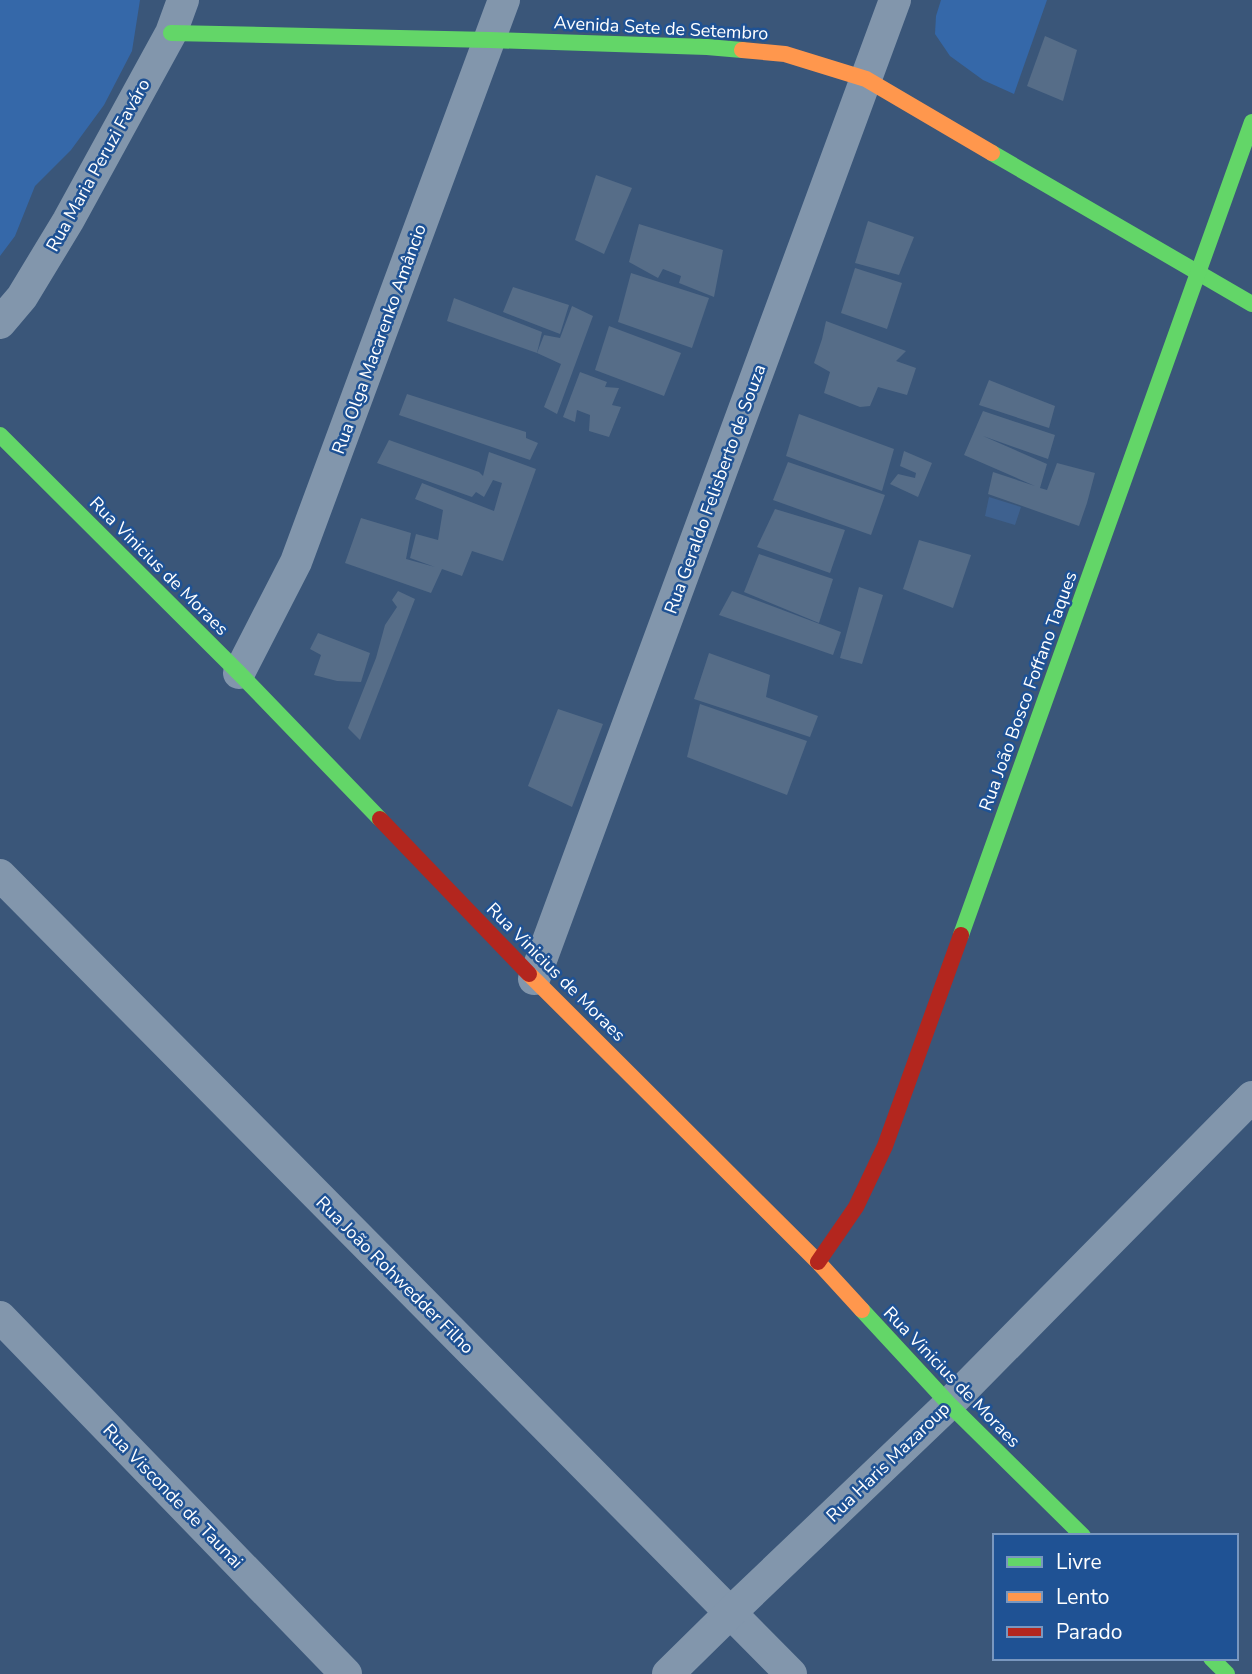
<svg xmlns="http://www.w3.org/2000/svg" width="1252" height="1674" font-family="'Nunito Sans',sans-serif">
	<rect width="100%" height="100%" fill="#3a5679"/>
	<g fill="#3568a9">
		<path d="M0,0H140L132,51L104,105L71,150L35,186L15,236L0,256Z"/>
		<path d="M941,0H1047L1014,94L983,80L950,56L935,34L936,16Z"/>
	</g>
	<path fill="#3e618f" d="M989,497L1021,507L1015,525L985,516Z"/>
	<g fill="#566d88">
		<path d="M1045,36L1077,50L1063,101L1027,86Z"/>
		<path d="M596,175L632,188L604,254L575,240Z"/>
		<path d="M868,221L914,237L899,275L855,263Z"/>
		<path d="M639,224L723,250L714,297L679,283L681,276L663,269L658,278L629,262Z"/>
		<path d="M855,268L902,283L887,329L841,313Z"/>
		<path d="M631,273L709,298L692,348L618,322Z"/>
		<path d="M513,287L569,305L560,334L503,312Z"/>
		<path d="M454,298L542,332L537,353L447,321Z"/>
		<path d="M572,306L593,316L557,414L544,407L561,364L537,353L544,335L560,338Z"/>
		<path d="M826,321L906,351L896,361L916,368L907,395L878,387L870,406L860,407L824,393L830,372L814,363L822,339Z"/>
		<path d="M609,326L681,353L664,396L595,370Z"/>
		<path d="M580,372L607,382L605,387L619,388L612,405L621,407L609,437L589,431L590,415L577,410L575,422L563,417Z"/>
		<path d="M989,380L1055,406L1049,428L979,405Z"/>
		<path d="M407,394L526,432V438L538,443L530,460L399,415Z"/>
		<path d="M983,411L1055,435L1048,459L983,436L1047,464L1040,488L1047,490L1057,463L1095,473L1087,503L1079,526L988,494L993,472L1035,486L964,455Z"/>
		<path d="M799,414L894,449L882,491L786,456Z"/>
		<path d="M389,440L479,472L483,476L489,452L536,469L503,561L472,551L462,576L442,569L431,593L345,563L361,518L411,533L406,559L435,567L410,558L416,534L438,540L443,510L415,499L422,483L494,511L502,483L493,480L484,497L476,492L472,497L377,463Z"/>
		<path d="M904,451L932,463L918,497L890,484L898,474L915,478L916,473L900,466Z"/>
		<path d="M788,462L885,495L871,535L773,500Z"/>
		<path d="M775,509L845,530L830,573L757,547Z"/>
		<path d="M919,540L971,555L953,608L903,589Z"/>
		<path d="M759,554L833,579L819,623L744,592Z"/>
		<path d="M859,587L883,595L862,664L840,658Z"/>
		<path d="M398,591L415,599L360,740L348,728L376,658L385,625L397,607L392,600Z"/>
		<path d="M732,591L841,632L833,655L719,615Z"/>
		<path d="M318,633L370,653L361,682L337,681L314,675L321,655L310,649Z"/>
		<path d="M709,653L770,675L766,697L818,716L810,737L694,699Z"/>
		<path d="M700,704L807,741L787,795L687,757Z"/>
		<path d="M558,709L603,724L572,807L528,786Z"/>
	</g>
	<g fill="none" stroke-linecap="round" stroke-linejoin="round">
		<g stroke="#8296ac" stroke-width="32">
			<path d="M0,323L22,297L68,221L171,33L183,0"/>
			<path d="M239,673L296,562L504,0"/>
			<path d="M0,875L791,1674"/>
			<path d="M534,979L895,0"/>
			<path d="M0,1317L346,1674"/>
			<path d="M668,1674L730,1613L949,1404L1252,1097"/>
		</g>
		<g stroke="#63d668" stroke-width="16">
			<path d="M171,33L490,40L707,47L742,50"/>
			<path d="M992,153L1252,304"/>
			<path d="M0,435L239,673L380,819"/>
			<path d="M961,935L1252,122"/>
			<path d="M862,1310L949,1404L1083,1536"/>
			<path d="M1211,1658L1227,1674"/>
		</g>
		<g stroke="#ff974d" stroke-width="16">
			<path d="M742,50L785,54L866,79L992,153"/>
			<path d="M529,974L818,1262L862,1310"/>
		</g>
		<g stroke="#b3261e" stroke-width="16">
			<path d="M380,819L529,974"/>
			<path d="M818,1262L856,1207L885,1146L961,935"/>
		</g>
	</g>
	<g text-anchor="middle" stroke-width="5" stroke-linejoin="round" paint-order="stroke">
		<g font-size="18" fill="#fff" stroke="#1f5294">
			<text transform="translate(661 28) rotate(3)" y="6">Avenida Sete de Setembro</text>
			<text transform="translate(98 165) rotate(-61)" y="6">Rua Maria Peruzi Faváro</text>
			<text transform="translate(379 339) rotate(-70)" y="6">Rua Olga Macarenko Amâncio</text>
			<text transform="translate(715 489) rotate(-70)" y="6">Rua Geraldo Felisberto de Souza</text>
			<text transform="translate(159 566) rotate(45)" y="6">Rua Vinicius de Moraes</text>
			<text transform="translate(1028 691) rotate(-70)" y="6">Rua João Bosco Foffano Taques</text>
			<text transform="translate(556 972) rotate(45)" y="6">Rua Vinicius de Moraes</text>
			<text transform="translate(395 1275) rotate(45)" y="6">Rua João Rohwedder Filho</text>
			<text transform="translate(952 1377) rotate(46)" y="6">Rua Vinicius de Moraes</text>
			<text transform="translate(888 1462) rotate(-44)" y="6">Rua Haris Mazaroup</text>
			<text transform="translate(173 1496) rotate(46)" y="6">Rua Visconde de Taunai</text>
		</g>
	</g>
	<rect x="993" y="1534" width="245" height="126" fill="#1f5294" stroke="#7997bf" stroke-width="2"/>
	<rect x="1007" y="1557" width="35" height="10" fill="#63d668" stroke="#7997bf" stroke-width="2"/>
	<text x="1056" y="1569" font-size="21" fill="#ffffff">Livre</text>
	<rect x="1007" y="1592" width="35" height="10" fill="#ff974d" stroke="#7997bf" stroke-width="2"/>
	<text x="1056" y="1604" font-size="21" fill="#ffffff">Lento</text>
	<rect x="1007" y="1627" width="35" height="10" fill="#b3261e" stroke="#7997bf" stroke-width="2"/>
	<text x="1056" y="1639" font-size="21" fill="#ffffff">Parado</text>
</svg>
